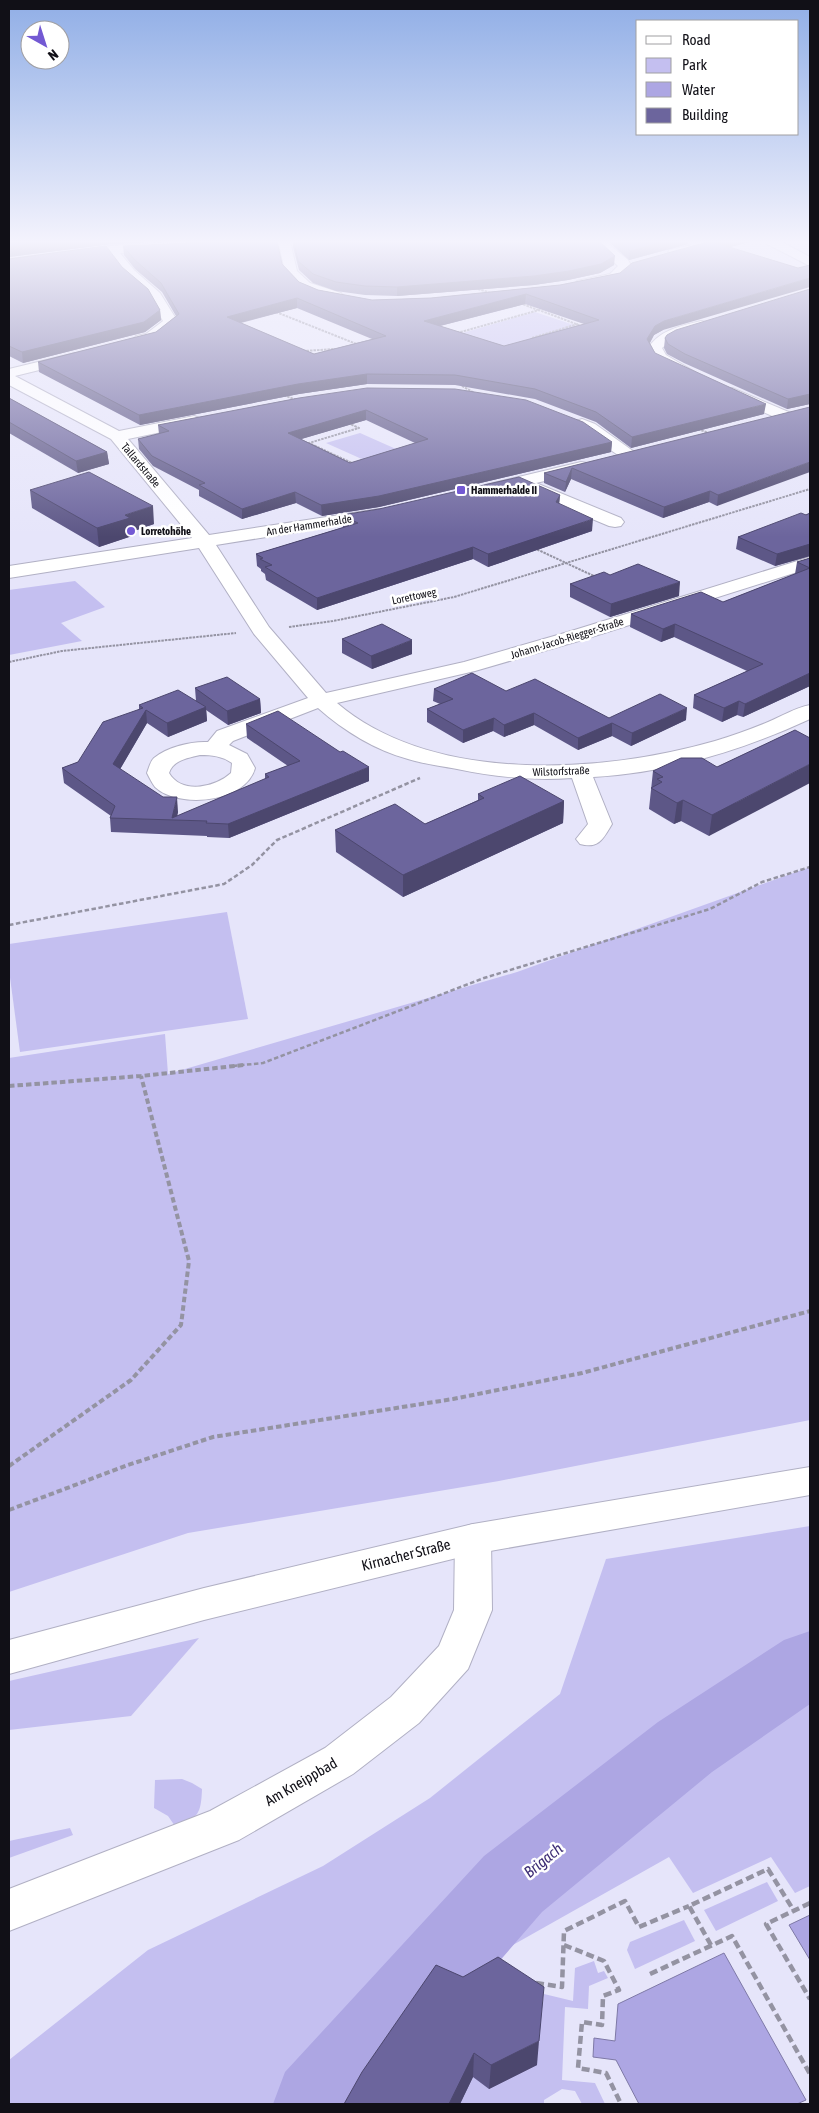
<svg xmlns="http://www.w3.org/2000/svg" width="819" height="2113" font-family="'Asap Condensed',sans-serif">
	<rect width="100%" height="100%" fill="#e6e5fa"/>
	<g fill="#c4bff0">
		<path d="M535,312L577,326L501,349L459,334Z"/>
		<path d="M360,433L396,449L364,460L326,443Z"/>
		<path d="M75,581L105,607L61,623L82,641L9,655V590Z"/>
		<path d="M810,867V1420L499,1481L188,1533L9,1592V1058L165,1034L168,1074L517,972Z"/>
		<path d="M227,912L248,1019L20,1052L9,970V944Z"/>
		<path d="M810,1526V1886L795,1893L771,1857L693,1893L669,1857L435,1989L358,2104H9V2060L148,1950L323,1866L430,1798L560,1694L606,1559Z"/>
		<path d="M199,1638L131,1716L9,1730V1681Z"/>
		<path d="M182,1779L192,1783L202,1789C201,1815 198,1816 177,1829L168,1816L154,1808L155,1780Z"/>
		<path d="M70,1828L73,1835L9,1858V1841Z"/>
		<path d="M767,1882L778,1901L716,1931L704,1910Z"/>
		<path d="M684,1920L695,1941L635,1969L627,1950L630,1942Z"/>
		<path d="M594,1961L598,1973L604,1971L608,1978L589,1986L588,2009L565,2007L562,2080L595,2083L605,2104H582L575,2091L562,2089L544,2100V2104H460L473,2077L541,2011L544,1994L573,2001L575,1968Z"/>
	</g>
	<g fill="#ada6e3" stroke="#7e79a6">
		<path d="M810,1915V1960L789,1925Z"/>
		<path d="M724,1953L806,2100L797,2104H639L616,2060L593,2057L594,2038L615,2041L618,2004Z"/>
	</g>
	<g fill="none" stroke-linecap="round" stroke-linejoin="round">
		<path fill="#ada6e3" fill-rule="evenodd" d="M810,1631V1704L712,1772L542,1912L376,2104H273L285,2072L484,1856L658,1722L784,1640Z"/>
		<g stroke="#b1b0c4" stroke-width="2">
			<g id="minor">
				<path d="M278,241H290L297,271L310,283L341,293L343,296L341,299L336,300L300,289L286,275Z"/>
				<path d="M592,241H605L628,260L632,267L619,280L582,288L577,287L575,284L577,281L610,274L618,266Z"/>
				<path d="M687,241H706L712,245L710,248L674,257L669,256L668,253L669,250L692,245Z"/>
				<path d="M765,241H780L810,257V266L767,244Z"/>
				<path d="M161,243L167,247L165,250L120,253L134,270L160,293L178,322C169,334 151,346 136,342L134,339L136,336L146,334L163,321L150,298L124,276L108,254L9,267V259L111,246Z"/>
				<path d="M701,321L706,322L708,325L706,328L674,338L662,348L666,355L695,372L698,375L695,378H685L655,361L648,348C660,330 680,326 701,321Z"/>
				<path d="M75,353L80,354L82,357L80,360L15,376L119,431L194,416L200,418L202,421L200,424L128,439L209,535L379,509L385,510L388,514L385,518L379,519L216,545L269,627L326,693L464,662L568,632L810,557V568L582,640L475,671L337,703C432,784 601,774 715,741C732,736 751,729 768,722C782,716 795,708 810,705V719C743,750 668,773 593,777L612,824C603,839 599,849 580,844L576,839L588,824L572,778C531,781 496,777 457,769C441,766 424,764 408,759C375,750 344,731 318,708L233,741L229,745L247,754L255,768C246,803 178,809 155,787C152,783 149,777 147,773C149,768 150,762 154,758C167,747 192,741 208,742L217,731L308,698L254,634L199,548L9,578V566L192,538L111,439L9,385V369ZM200,755C212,755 222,756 232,763L231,773C216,787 182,795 169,773C173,760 188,758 200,755Z"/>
				<path d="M732,388L791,413L793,416L791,419H779L727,396L724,393L727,390Z"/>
				<path d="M582,419L595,424L633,451L635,454L633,457H621L576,427L574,424L576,421Z"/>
				<path d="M581,462L587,463L589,467L587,471L536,483L621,518L624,522L621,526L615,527L609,526L518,488L491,494L485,493L482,489L485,485Z"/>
				<path d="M473,1524L486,1528L491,1539L492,1610L468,1669L419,1723L353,1774L239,1840L9,1931V1889L210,1811L325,1748L391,1697L439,1646L454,1610L455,1539L460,1528Z"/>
			</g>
		</g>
		<g stroke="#b1b0c4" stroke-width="2">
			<path id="major" d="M810,1467V1495L473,1554L204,1620L9,1674V1640L204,1588L473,1524Z"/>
		</g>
		<g stroke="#9493a2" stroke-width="2" stroke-dasharray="2.5 1" stroke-linecap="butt">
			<path d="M478,289L491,293"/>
			<path d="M520,303L538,310"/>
			<path d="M276,312L359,345"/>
			<path d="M457,333L539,310L584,327"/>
			<path d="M532,338L578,324"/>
			<path d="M303,351L335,349"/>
			<path d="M462,386L476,394"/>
			<path d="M284,395L296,400"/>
			<path d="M348,423L359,428L309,443L354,464"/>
			<path d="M698,429L711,434"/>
			<path d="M534,548L596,577"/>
			<path d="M289,627L333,621L454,597L810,489"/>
			<path d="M9,662L62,651L236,633"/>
		</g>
		<g stroke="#9493a2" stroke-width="2.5" stroke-dasharray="4.5 2.5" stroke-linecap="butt">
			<path d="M9,925L224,884L252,865L277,840L420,778"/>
			<path d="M233,1066L263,1063L484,978L710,909L762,882L810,867"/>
		</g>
		<g stroke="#9493a2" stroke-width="4" stroke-dasharray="5.5 3" stroke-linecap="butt">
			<path d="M9,1086L141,1076L244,1065"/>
			<path d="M9,1466L131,1380L181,1325L189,1261L141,1076"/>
			<path d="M9,1510L128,1465L213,1437L453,1399L582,1373L810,1311"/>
		</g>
		<g stroke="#9493a2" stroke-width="4.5" stroke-dasharray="8 4" stroke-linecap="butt">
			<path d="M810,1903L766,1924L810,1999"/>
			<path d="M564,1945L604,1961L619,1990L603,1996L602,2025L582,2022L578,2068L606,2073L621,2104"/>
			<path d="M711,1945L689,1906L768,1869L794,1911"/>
			<path d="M650,1974L732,1936L810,2074"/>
			<path d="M536,1983L562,1987L564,1931L625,1901L639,1927L689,1906"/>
		</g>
		<use href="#minor" fill="#fff" fill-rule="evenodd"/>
		<use href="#major" fill="#fff" fill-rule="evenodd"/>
	</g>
	<g fill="#5d5787" fill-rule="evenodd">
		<path d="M9,241H144V243L111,244L9,257Z"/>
		<path d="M293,241H599L614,265L600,273L568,280L534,285L397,296L365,295L336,291L313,283L299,270L293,247Z"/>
		<path d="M608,241H688V244L629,260Z"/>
		<path d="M708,241H753L730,247L663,330L654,335L650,343L655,353L764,414L631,448L596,422L535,399L455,385L367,384L299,394L140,425L39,372L38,362L156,332L176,316L162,292L135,269L124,255L123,246L282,264L299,282L318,290L372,300L431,298L560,285L620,273L709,242ZM525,304L584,324L504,346L440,326ZM297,308L372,339L314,354L241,323Z"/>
		<path d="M9,259L122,267L160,310L161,320L145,332L23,363L9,356Z"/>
		<path d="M810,289V404L787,409L684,363L667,354L664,348L665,338Z"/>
		<path d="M9,398L107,452L109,464L78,473L9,433Z"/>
		<path d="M299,398L612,442L611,452L379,507L322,516L296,503L242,519L199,496V490L153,466L139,449L138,439L159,434L158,425ZM366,420L415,443L350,463L301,439Z"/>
		<path d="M810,407L717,506L709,502L663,518L571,479L565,492L544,483V473Z"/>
		<path d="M30,490L154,524L131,532L132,536L99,547L32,508Z"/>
		<path d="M560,495L559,503L592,531L488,567L473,559L317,610L266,580L265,574L261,571V569L257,566L256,554L344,527H343L342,515Z"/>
		<path d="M810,513V556L775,566L736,549L738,537Z"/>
		<path d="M810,558V686L743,717L737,715L722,722L693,708L694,695L747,671L674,637L661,642L630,627L631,614L723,602L795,574L797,562Z"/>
		<path d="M610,575L679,596L610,617L570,597V584Z"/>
		<path d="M342,639L412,654L372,669L342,653Z"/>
		<path d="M195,688L260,699L261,713L228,725L206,710L207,721L168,737L147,723L120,769L178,812L177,816L265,779V774L288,766L247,738L246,724L369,781L229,838L207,837V836L111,832L110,818L111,816L64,783L62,768L78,762L139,709V705L196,701Z"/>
		<path d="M434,689L506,691L609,718L686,720L631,746L612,736L578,750L534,725L504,737L493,731L463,743L427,722V709L440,704L433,701Z"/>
		<path d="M795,730L709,836L681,821L674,824L649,809L653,771L717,767Z"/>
		<path d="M478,794L564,801L563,823L403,897L336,852L335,830L425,824L478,800Z"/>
		<path d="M436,1965L537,2065L489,2089L473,2077L460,2104H344Z"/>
	</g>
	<g fill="#4c476e">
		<path d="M58,241H110L111,244L9,257V247Z"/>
		<path d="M668,241H688V244L629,260L630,251Z"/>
		<path d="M722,241H753L715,251L716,243Z"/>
		<path d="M615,256L614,265L600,273L568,280L534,285L397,296V287Z"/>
		<path d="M810,278V287L663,330L654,335L646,349L647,339L655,326L664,321Z"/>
		<path d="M526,294L525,304L424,330V321Z"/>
		<path d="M297,298V308L227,326V317Z"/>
		<path d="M160,310L161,320L145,332L23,363L22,352Z"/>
		<path d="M367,374V384L299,394L140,425L139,415L298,384Z"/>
		<path d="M810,394V404L787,409L788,399Z"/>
		<path d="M766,404L764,414L631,448L632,437Z"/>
		<path d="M366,410V420L288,443V433Z"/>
		<path d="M612,442L611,452L379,507L322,516L321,505Z"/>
		<path d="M107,452L109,464L78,473L76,461Z"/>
		<path d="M810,462V472L717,506L718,495Z"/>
		<path d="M572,468L571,479L565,492L566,482Z"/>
		<path d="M710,491L709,502L663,518L664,507Z"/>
		<path d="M295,492L296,503L242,519V509Z"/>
		<path d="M560,495L559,506L556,502Z"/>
		<path d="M153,506L154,524L131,532L132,536L99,547L97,528L125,515Z"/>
		<path d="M593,519L592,531L488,567V554Z"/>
		<path d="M810,544V556L775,566L777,554Z"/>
		<path d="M473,547V559L317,610V598Z"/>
		<path d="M680,582L679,596L610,617L611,604Z"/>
		<path d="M675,624L674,637L661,642L663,629Z"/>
		<path d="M412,640V654L372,669L371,656Z"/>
		<path d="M810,673V686L743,717L745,704Z"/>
		<path d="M260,699L261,713L228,725L227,711Z"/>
		<path d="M739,701L737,715L722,722L724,708Z"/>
		<path d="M206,707L207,721L168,737L167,723Z"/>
		<path d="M687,708L686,720L631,746L632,733Z"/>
		<path d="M146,710L147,723L115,778L113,764Z"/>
		<path d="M534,713V725L504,737V725Z"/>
		<path d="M494,718L493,731L463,743V730Z"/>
		<path d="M612,723V736L578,750V738Z"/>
		<path d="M810,764V783L709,836L712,815Z"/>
		<path d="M369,767V781L229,838L228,824Z"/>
		<path d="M177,797L178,812L176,820L172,818Z"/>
		<path d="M683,800L681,821L674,824L677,803Z"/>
		<path d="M564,801L563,823L403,897V875Z"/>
		<path d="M539,2041L537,2065L489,2089L491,2065Z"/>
		<path d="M474,2053L473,2077L460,2104H449Z"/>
	</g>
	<g fill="#6c659d" stroke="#4c476e" fill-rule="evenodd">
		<path d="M9,241H58L9,247Z"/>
		<path d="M239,241H277L282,264L299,282L318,290L372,300L431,298L560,285L620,273L632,263L711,241H722L716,243L798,268L810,265V278L664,321L655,326L647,339L655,353L766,404L632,437L596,412L535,389L455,375L367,374L298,384L139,415L38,362L156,332L179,314L161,283L135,260L123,246ZM526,294L599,320L504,346L424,321ZM297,298L386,336L314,354L227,317Z"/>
		<path d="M294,241H599L615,256L601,264L569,271L534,276L397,287L365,286L336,282L313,274L298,261Z"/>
		<path d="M618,241H668L630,251Z"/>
		<path d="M106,246L122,267L148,289L160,310L144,322L22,352L9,346V259Z"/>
		<path d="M810,289V394L788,399L685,354L668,344L665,338L667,335L676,330Z"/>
		<path d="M367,388L455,389L526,400L583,422L612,442L379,496L321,505L295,492L242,509L199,485L205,483L152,456L138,439L169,431L158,425L299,398ZM366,410L428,439L350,463L288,433Z"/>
		<path d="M9,398L107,452L76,461L9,422Z"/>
		<path d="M810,407V462L718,495L710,491L664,507L572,468L566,482L544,473Z"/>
		<path d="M89,472L153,506L125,515L130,518L97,528L30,490Z"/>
		<path d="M519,477L560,495L556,502L593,519L488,554L473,547L317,598L265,567L272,565L260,559L263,558L256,554L358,523L342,515L379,509Z"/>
		<path d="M801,513L806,515L810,513V544L777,554L738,537Z"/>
		<path d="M810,558V568L797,562Z"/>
		<path d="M638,564L680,582L611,604L570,584L604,572L610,575Z"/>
		<path d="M810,568V673L745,704L739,701L724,708L694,695L763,664L675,624L663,629L631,614L701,592L723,602Z"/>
		<path d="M382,624L412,640L371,656L342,639Z"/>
		<path d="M472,673L506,691L535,679L609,718L660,694L687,708L632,733L612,723L578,738L534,713L504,725L494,718L463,730L427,709L453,699L434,689Z"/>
		<path d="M227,677L260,699L227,711L195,688Z"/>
		<path d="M178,690L206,707L167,723L146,710L113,764L163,797H177L172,818L269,777L265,774L300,761L246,724L278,711L340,752L343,751L369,767L228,824L206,823L207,821L110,818L115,806L62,768L78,762L103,722L143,708L139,705Z"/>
		<path d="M795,730L810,738V764L712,815L683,800L677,803L651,788L662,782L657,779L663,777L653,771L681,758H702L717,767Z"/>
		<path d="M520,776L564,801L403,875L335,830L395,804L425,824L484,798L478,794Z"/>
		<path d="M498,1957L544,1987L539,2041L491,2065L474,2053L449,2104H344L362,2072L436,1965L463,1977Z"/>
	</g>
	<linearGradient id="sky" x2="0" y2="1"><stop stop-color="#90aee6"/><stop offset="0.45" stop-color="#f4f3fd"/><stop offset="1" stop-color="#f4f3fd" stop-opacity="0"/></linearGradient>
	<rect width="819" height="537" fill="url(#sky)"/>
	<g fill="#7359d3" stroke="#fff" stroke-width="2">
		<rect x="456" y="485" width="10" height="10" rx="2.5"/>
		<circle cx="131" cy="531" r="5"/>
	</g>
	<g text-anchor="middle" stroke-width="5" stroke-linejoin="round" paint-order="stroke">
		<g font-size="11" fill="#111017" stroke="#fff">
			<text transform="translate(141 465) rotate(50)" y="4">Tallardstraße</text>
			<text transform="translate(309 525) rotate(-9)" y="4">An der Hammerhalde</text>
			<text transform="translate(414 596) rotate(-12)" y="4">Lorettoweg</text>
			<text transform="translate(567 638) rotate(-17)" y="4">Johann-Jacob-Riegger-Straße</text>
			<text transform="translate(561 771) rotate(-2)" y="4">Wilstorfstraße</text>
		</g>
		<g font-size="11" font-weight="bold" fill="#111017" stroke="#fff" text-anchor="start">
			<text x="471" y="494">Hammerhalde II</text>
			<text x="141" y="535">Lorretohöhe</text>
		</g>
		<g font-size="15" fill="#111017" stroke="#fff">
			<text transform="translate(406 1555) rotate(-14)" y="5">Kirnacher Straße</text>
			<text transform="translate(301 1782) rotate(-30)" y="5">Am Kneippbad</text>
		</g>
		<g font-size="16" font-style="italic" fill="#3d2d75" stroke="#fff">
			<text transform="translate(543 1860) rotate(-39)" y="6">Brigach</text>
		</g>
	</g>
	<rect width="819" height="2113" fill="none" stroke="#111017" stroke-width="20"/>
	<rect x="636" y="20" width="162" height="115" fill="#ffffff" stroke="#a09fa2"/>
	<rect x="646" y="36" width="25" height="8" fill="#ffffff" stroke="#a09fa2"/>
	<text x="682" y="45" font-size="15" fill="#111017">Road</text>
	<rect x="646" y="58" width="25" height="15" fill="#c4bff0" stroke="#a09fa2"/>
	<text x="682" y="70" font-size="15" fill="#111017">Park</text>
	<rect x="646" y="82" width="25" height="15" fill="#ada6e3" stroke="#a09fa2"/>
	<text x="682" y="95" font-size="15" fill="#111017">Water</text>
	<rect x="646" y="108" width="25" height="15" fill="#6c659d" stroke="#a09fa2"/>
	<text x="682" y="120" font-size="15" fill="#111017">Building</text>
	<g transform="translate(45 45) rotate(141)"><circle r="24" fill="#ffffff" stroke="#a09fa2"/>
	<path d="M0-4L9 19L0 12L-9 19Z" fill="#7359d3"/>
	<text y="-8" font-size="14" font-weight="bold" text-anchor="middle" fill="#111017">N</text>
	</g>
</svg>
